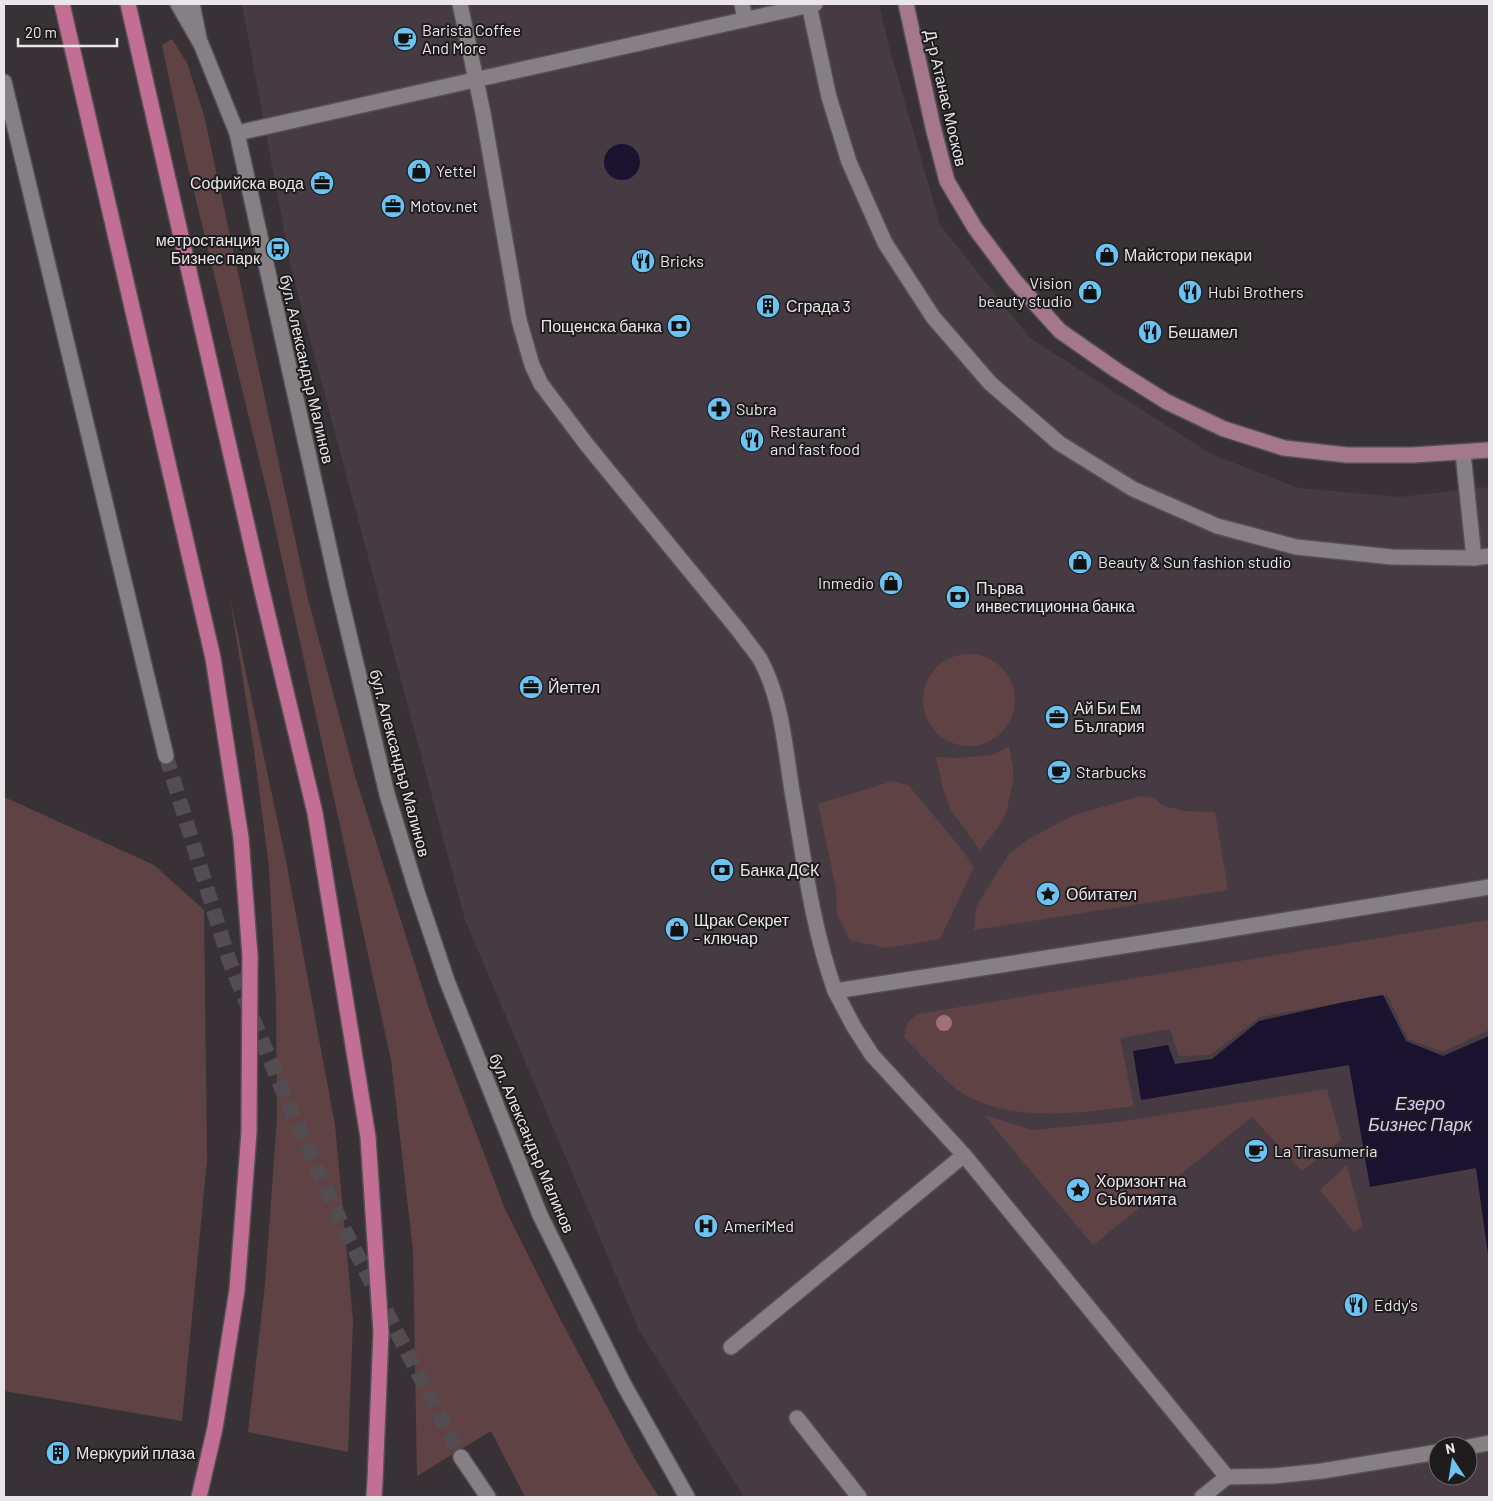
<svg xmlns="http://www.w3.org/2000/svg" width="1493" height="1501" font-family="Barlow,sans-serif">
	<rect width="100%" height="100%" fill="#383237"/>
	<path fill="#463b43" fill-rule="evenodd" d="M242,4H879L889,46L940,225L1030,338L1211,454L1298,488L1399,497L1489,487V1497H744L639,1330L465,920L291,268ZM1438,1446H1468V1476H1438Z"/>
	<g fill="#5f4344">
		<path d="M172,39L187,63L204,115L308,599L355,776L430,1012L505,1209L558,1315L636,1461L659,1497H525L491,1431L417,1476L413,1250L391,1060L270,504L186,159L162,45Z"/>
		<path d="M230,598L285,856L335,1125L353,1320L348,1452L248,1432L265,1285L277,1118L276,999L269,867L254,750Z"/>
		<circle cx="969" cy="700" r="46"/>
		<path d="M1009,746L1013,767V782L1006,813L998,827L980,850L951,810L943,789L936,757L955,758L993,755Z"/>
		<path d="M893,781L909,786L959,846L974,867L940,939L886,948L850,940L837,914L836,888L818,804Z"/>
		<path d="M1141,796L1154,798L1163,806L1185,811L1215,812L1228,890L974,930L976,907L1009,854L1027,840L1074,815Z"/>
		<path d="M4,797L154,865L204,910L207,1160L182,1421L4,1391Z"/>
		<path d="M1489,920V1030L1443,1052L1408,1039L1387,995L1260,1017L1210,1055L1179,1056L1170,1029L1120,1038L1134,1106C1080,1113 1011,1123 962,1093C956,1090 952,1085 947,1081C932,1067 918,1052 904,1037L908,1022L917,1014Z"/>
		<path d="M1327,1089L1341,1140L1302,1171L1252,1117L1093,1245L984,1115L1033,1130L1118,1122Z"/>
		<path d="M1347,1165L1363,1227L1354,1232L1320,1190Z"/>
	</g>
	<g fill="#1a122f">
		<circle cx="622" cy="162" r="18"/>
		<path d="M1383,995L1406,1041L1443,1056L1489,1036V1262L1476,1168L1370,1187L1349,1065L1141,1100L1133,1051L1168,1045L1175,1064L1212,1059L1259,1021L1344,1002Z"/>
	</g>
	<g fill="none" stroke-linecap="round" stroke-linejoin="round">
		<path stroke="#534d52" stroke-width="15" stroke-dasharray="15 8" stroke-linecap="butt" d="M166,756L229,960L286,1099L345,1231L461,1457"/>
		<g stroke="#544f53" stroke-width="18">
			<g id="lane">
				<path d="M192,4L199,38"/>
				<path d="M460,4L476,80"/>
				<path d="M742,4L745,20"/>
				<path d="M809,5L829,97L849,162L885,243L933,317L990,383L1059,443L1133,489L1217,526L1296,547L1392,557L1474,558L1489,556"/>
				<path d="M237,133L815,4"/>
				<path d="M1463,453L1474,558"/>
				<path d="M835,991L854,1027L872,1055L964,1155L1227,1477"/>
				<path d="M731,1347L964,1155"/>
				<path d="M797,1418L859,1497"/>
				<path d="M1468,1447L1489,1443"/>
				<path d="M1202,1497L1227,1477L1274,1476L1322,1471L1438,1452"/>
			</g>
		</g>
		<g stroke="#544f53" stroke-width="18">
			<g id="street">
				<path d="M178,4L201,44L237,133L338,588L387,794L416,889L447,981L540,1215L624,1385L687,1497"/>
				<path d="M476,80L483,113L519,320L532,365L541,384L587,445L740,632C746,641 754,650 760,659C782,699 785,748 792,791C804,859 812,927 835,991L1206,933L1489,887"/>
				<path d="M4,82L166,756"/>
				<path d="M461,1457L488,1497"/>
			</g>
		</g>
		<g stroke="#544f53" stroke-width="18">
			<path id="secondary" d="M906,4L933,127L947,181L975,228L1014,280L1060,331L1116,370L1167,402L1224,429L1284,448L1347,455H1413L1489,450"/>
		</g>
		<g stroke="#544f53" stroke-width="18">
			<g id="primary">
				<path d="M62,4L213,658L241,838L250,956L249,1132L237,1290L215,1428L199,1497"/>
				<path d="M128,4L262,591L315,813L368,1137L381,1332L375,1481L374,1497"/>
			</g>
		</g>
		<use href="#lane" stroke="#867f84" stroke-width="15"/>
		<use href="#street" stroke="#867f84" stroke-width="15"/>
		<use href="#secondary" stroke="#a4778c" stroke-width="15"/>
		<use href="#primary" stroke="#c26f93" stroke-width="15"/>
	</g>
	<circle fill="#9e7377" cx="944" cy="1023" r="8"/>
	<defs>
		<g id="cafe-disc" transform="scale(1.25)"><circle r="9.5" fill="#6bc3f2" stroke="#1e1b1d"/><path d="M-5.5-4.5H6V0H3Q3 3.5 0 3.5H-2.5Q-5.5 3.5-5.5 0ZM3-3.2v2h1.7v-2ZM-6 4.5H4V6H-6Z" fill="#111"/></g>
		<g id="shop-disc" transform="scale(1.25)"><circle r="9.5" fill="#6bc3f2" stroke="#1e1b1d"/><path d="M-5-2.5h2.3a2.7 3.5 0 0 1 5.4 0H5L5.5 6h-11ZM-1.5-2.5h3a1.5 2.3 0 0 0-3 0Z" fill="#111"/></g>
		<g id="office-disc" transform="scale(1.25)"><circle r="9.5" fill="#6bc3f2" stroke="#1e1b1d"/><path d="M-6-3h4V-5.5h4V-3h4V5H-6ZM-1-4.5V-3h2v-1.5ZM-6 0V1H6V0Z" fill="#111"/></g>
		<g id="bus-disc" transform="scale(1.25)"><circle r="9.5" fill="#6bc3f2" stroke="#1e1b1d"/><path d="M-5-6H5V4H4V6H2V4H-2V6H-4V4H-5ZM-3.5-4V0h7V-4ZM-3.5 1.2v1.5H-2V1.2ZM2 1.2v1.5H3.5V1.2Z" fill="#111"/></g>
		<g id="restaurant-disc" transform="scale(1.25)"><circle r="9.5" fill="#6bc3f2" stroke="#1e1b1d"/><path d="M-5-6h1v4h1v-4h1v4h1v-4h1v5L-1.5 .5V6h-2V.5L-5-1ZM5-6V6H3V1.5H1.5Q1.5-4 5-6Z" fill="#111"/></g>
		<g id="building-disc" transform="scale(1.25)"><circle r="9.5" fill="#6bc3f2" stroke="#1e1b1d"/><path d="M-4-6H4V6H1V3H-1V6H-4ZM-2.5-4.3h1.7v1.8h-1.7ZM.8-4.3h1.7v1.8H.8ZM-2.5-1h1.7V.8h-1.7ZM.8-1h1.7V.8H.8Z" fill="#111"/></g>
		<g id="bank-disc" transform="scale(1.25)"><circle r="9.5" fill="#6bc3f2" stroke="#1e1b1d"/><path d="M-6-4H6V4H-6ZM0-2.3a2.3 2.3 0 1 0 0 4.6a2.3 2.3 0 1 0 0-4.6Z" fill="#111"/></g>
		<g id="pharmacy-disc" transform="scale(1.25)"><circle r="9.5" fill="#6bc3f2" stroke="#1e1b1d"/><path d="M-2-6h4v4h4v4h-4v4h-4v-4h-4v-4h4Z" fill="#111"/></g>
		<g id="sight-disc" transform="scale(1.25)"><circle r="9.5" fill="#6bc3f2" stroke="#1e1b1d"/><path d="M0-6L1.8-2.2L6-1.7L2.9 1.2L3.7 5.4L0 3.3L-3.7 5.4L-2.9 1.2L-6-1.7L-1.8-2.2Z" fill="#111"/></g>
		<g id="hospital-disc" transform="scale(1.25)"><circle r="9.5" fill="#6bc3f2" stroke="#1e1b1d"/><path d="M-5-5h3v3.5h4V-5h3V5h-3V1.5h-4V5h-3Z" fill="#111"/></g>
	</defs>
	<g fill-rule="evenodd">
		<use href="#cafe-disc" x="405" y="39"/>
		<use href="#shop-disc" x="419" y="171"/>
		<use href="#office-disc" x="322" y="183"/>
		<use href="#office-disc" x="393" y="206"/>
		<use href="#bus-disc" x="278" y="249"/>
		<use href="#shop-disc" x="1107" y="255"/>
		<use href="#restaurant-disc" x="643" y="261"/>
		<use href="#shop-disc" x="1090" y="292"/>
		<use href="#restaurant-disc" x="1190" y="292"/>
		<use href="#building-disc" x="768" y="306"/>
		<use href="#bank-disc" x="679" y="326"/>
		<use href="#restaurant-disc" x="1150" y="332"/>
		<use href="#pharmacy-disc" x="719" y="409"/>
		<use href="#restaurant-disc" x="752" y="440"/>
		<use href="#shop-disc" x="1080" y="562"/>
		<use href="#shop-disc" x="891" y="583"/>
		<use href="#bank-disc" x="958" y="597"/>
		<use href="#office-disc" x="531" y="687"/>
		<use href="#office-disc" x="1057" y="717"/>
		<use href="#cafe-disc" x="1059" y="772"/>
		<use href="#bank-disc" x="722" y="870"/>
		<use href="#sight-disc" x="1048" y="894"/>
		<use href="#shop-disc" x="677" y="929"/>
		<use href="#cafe-disc" x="1256" y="1151"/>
		<use href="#sight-disc" x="1078" y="1190"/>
		<use href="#hospital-disc" x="706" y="1226"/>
		<use href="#restaurant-disc" x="1356" y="1305"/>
		<use href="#building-disc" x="58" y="1453"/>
	</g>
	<g text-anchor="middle" stroke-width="4" stroke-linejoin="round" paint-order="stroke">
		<g font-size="16" fill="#e9e5e8" stroke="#1e1b1d" text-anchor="start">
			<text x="422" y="36">Barista Coffee<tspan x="422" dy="18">And More</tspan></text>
			<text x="436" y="177">Yettel</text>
			<text x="304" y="189" text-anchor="end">Софийска вода</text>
			<text x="410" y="212">Motov.net</text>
			<text x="260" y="246" text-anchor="end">метростанция<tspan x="260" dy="18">Бизнес парк</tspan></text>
			<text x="1124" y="261">Майстори пекари</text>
			<text x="660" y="267">Bricks</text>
			<text x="1072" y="289" text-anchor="end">Vision<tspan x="1072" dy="18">beauty studio</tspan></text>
			<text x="1208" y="298">Hubi Brothers</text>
			<text x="786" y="312">Сграда 3</text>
			<text x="662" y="332" text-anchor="end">Пощенска банка</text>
			<text x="1168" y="338">Бешамел</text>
			<text x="736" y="415">Subra</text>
			<text x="770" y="437">Restaurant<tspan x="770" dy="18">and fast food</tspan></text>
			<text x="1098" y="568">Beauty &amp; Sun fashion studio</text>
			<text x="874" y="589" text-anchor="end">Inmedio</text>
			<text x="976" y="594">Първа<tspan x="976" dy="18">инвестиционна банка</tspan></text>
			<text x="548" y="693">Йеттел</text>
			<text x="1074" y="714">Ай Би Ем<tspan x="1074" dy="18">България</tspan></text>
			<text x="1076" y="778">Starbucks</text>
			<text x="740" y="876">Банка ДСК</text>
			<text x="1066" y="900">Обитател</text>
			<text x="694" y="926">Щрак Секрет<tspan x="694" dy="18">- ключар</tspan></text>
			<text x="1274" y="1157">La Tirasumeria</text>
			<text x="1096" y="1187">Хоризонт на<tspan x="1096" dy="18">Събитията</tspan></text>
			<text x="724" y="1232">AmeriMed</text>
			<text x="1374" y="1311">Eddy's</text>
			<text x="76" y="1459">Меркурий плаза</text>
		</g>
		<g font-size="16" fill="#e9e5e8" stroke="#1e1b1d">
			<text transform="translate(946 98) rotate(77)" y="6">Д-р Атанас Москов</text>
			<text transform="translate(307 369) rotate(77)" y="6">бул. Александър Малинов</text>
			<text transform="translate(400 763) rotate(75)" y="6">бул. Александър Малинов</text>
			<text transform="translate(532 1143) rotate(67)" y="6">бул. Александър Малинов</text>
		</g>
		<g font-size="18" font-style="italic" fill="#d3c9fa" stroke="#1e1b1d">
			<text x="1420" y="1110">Езеро<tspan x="1420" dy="21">Бизнес Парк</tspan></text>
		</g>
	</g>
	<rect width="1493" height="1501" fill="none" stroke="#e9e5e8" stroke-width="10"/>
	<g transform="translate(1453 1461) rotate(348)"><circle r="24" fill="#1e1b1d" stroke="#6f6c6e"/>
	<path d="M0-4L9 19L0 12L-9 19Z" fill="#6bc3f2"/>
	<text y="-8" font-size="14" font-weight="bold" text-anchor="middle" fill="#e9e5e8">N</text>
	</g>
	<path d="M18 38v8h99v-8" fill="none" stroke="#e9e5e8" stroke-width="2.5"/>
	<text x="25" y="38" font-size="15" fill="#e9e5e8" stroke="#1e1b1d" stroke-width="4" paint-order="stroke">20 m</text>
</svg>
